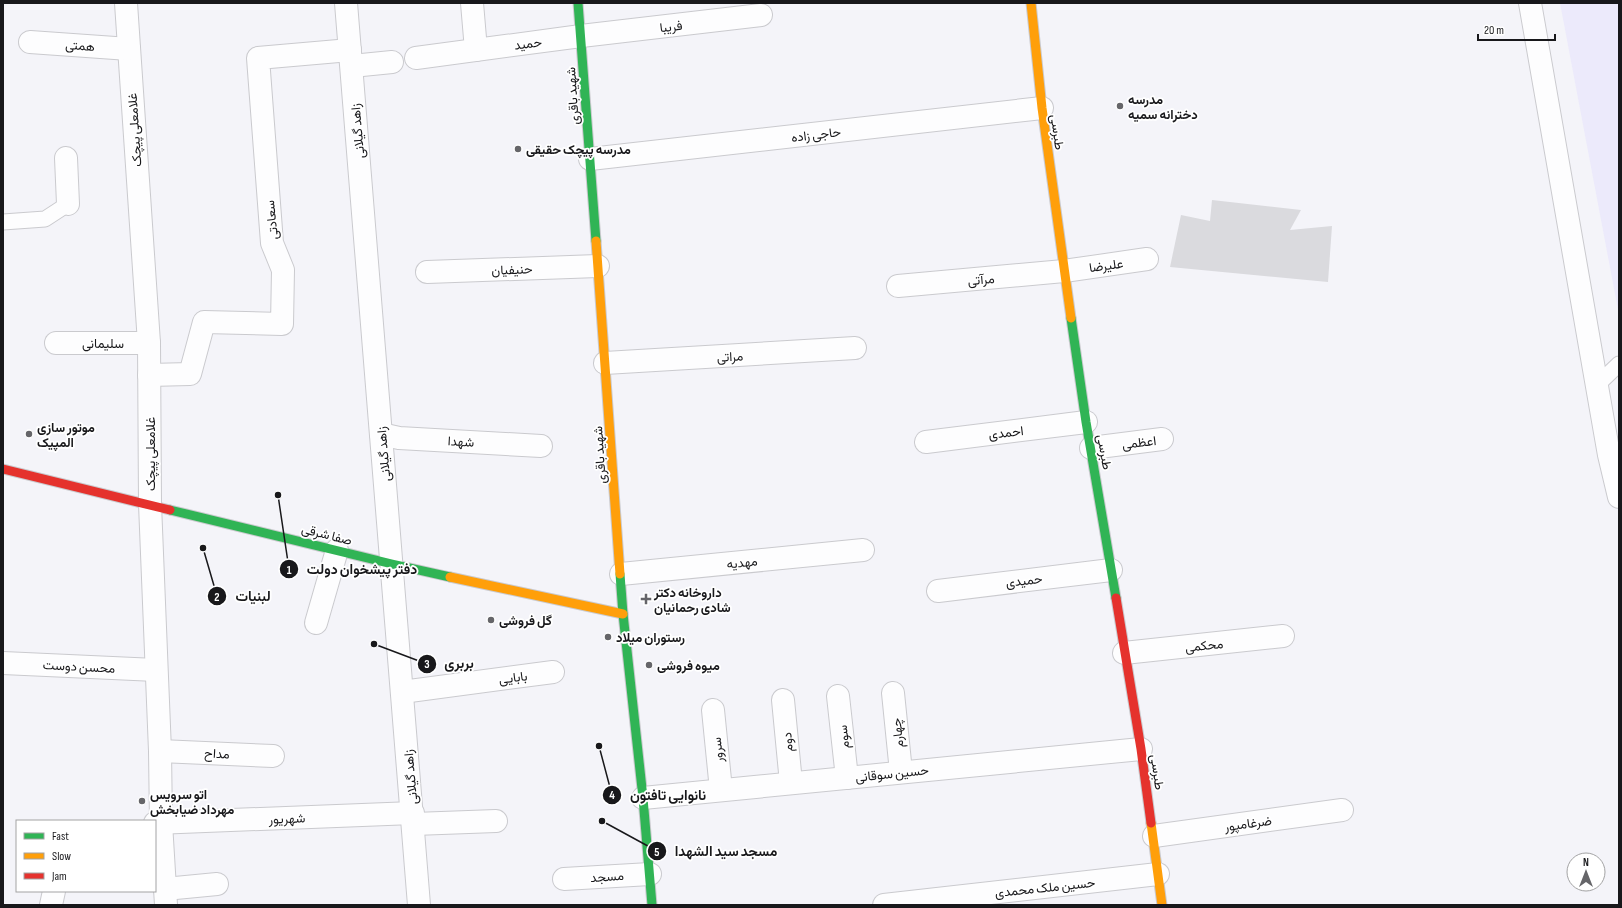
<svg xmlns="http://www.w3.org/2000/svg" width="1622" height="908" font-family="'Sofia Sans Condensed',Vazirmatn,sans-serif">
	<rect width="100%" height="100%" fill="#f4f4f9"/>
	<path fill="#eceafb" d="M1560,3H1619V315Z"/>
	<path fill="#dadade" d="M1212,200L1301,210L1290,230L1332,226L1328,282L1170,267L1181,215L1210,221Z"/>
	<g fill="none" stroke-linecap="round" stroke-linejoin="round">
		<g stroke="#cacace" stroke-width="17">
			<g id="lane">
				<path d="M3,222L45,219L68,204"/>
				<path d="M1597,385L1619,364"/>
			</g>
		</g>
		<g stroke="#cacace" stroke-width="24">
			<g id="street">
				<path d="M126,3L149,343L150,504L160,751L161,823L166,905"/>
				<path d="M346,3L419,905"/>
				<path d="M472,3L476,50"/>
				<path d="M1530,3L1609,455L1619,497"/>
				<path d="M30,42L129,49"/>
				<path d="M416,58L581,36L761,15"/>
				<path d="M352,66L392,62"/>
				<path d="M66,158L68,204"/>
				<path d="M590,159L1042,108"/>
				<path d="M427,272L598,266"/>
				<path d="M898,286L1064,271L1147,259"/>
				<path d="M56,343H149"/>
				<path d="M605,363L855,348"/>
				<path d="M149,375L190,374L204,322L282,324L283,270L272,243L258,58L350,50"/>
				<path d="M381,434L399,438L541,446"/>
				<path d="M926,442L1086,422"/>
				<path d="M1091,448L1162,439"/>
				<path d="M621,574L863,550"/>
				<path d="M938,591L1111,570"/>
				<path d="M316,623L337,550"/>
				<path d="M1124,653L1283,636"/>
				<path d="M3,663L156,670"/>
				<path d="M402,692L553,672"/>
				<path d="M893,693L901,772"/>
				<path d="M838,696L847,778"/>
				<path d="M783,700L791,783"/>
				<path d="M713,710L721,790"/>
				<path d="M160,751L273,756"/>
				<path d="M643,798L1141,749"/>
				<path d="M155,823L413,813"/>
				<path d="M414,824L496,821"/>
				<path d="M1154,836L1342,810"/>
				<path d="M564,879L650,874"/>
				<path d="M165,889L217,884"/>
				<path d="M51,905L54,891"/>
				<path d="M884,905L1158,874"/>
			</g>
		</g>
		<g stroke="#cacace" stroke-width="11">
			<g id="fast">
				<path d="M578,3L596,241"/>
				<path d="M1071,318L1086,422L1116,598"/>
				<path d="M170,510L392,564L450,577"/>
				<path d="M620,574L623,614L643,798L652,905"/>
			</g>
		</g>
		<g stroke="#cacace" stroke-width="11">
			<g id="slow">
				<path d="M1031,3L1042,108L1071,318"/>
				<path d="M596,241L620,574"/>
				<path d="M450,577L623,614"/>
				<path d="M1151,823L1162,905"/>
			</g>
		</g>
		<g stroke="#cacace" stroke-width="11">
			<g id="jam">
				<path d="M3,469L170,510"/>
				<path d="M1116,598L1141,749L1151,823"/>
			</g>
		</g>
		<use href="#lane" stroke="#fdfdfe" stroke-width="15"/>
		<use href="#street" stroke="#fdfdfe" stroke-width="22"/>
		<use href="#fast" stroke="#30b455" stroke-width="9"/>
		<use href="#slow" stroke="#ff9f0a" stroke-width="9"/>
		<use href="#jam" stroke="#e5322d" stroke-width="9"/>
	</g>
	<g fill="#656569" stroke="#fff" stroke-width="1.5">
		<circle cx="1120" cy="106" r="4"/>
		<circle cx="518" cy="149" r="4"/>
		<circle cx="29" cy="434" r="4"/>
		<path d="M644 593h4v4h4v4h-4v4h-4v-4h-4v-4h4z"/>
		<circle cx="491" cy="620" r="4"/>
		<circle cx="608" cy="637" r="4"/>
		<circle cx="649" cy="665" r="4"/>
		<circle cx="142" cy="801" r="4"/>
	</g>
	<g text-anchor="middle" stroke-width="3.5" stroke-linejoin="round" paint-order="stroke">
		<g font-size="13" fill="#18181b" stroke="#fff">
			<text transform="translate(671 26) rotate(-7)" y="5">فریبا</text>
			<text transform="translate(528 43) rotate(-7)" y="5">حمید</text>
			<text transform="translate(80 45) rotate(4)" y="5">همتی</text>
			<text transform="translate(572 96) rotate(-94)" y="5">شهید باقری</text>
			<text transform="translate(134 130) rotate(-94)" y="5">غلامعلی پیچک</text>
			<text transform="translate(357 131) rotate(-95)" y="5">زاهد گیلانی</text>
			<text transform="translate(1058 132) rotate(82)" y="5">طبرسی</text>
			<text transform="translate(816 134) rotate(-7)" y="5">حاجی زاده</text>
			<text transform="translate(271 220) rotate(-96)" y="5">سعادتی</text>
			<text transform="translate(1106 265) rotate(-8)" y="5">علیرضا</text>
			<text transform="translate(512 269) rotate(-2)" y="5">حنیفیان</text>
			<text transform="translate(981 279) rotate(-5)" y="5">مرآتی</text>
			<text x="103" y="348">سلیمانی</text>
			<text transform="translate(730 356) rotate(-3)" y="5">مراتی</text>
			<text transform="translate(1006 432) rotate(-7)" y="5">احمدی</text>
			<text transform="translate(461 441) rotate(3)" y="5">شهدا</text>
			<text transform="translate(1139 442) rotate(-7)" y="5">اعظمی</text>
			<text transform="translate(1105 452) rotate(80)" y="5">طبرسی</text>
			<text transform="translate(150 454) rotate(-90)" y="5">غلامعلی پیچک</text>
			<text transform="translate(383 454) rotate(-95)" y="5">زاهد گیلانی</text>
			<text transform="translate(599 455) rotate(-94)" y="5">شهید باقری</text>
			<text transform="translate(327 534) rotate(14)" y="5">صفا شرقی</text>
			<text transform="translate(742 562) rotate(-6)" y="5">مهدیه</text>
			<text transform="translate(1024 580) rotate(-7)" y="5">حمیدی</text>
			<text transform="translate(1204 645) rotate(-6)" y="5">محکمی</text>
			<text transform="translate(79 666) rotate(3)" y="5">محسن دوست</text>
			<text transform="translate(513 677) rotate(-7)" y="5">بابایی</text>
			<text transform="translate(897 733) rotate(-96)" y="5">چهارم</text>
			<text transform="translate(843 737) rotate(-96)" y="5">سوم</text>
			<text transform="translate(787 742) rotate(-95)" y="5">دوم</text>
			<text transform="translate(717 750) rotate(-96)" y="5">سرور</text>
			<text transform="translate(217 753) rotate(3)" y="5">مداح</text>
			<text transform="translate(1158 772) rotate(82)" y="5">طبرسی</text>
			<text transform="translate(892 773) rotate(-6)" y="5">حسین سوقانی</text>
			<text transform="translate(410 777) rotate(-95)" y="5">زاهد گیلانی</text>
			<text transform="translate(287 818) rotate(-2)" y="5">شهریور</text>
			<text transform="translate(1248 823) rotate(-8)" y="5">ضرغامپور</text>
			<text transform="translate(607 876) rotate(-4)" y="5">مسجد</text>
			<text transform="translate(1045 887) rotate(-6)" y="5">حسین ملک محمدی</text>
		</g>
		<g font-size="13" font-weight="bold" fill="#18181b" stroke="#fff" text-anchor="start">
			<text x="1128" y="104">مدرسه<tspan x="1128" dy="15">دخترانه سمیه</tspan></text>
			<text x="526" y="154">مدرسه پیچک حقیقی</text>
			<text x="37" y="432">موتور سازی<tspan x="37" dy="15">المپیک</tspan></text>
			<text x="654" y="597">داروخانه دکتر<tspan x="654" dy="15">شادی رحمانیان</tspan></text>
			<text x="499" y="625">گل فروشی</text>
			<text x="616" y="642">رستوران میلاد</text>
			<text x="657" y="670">میوه فروشی</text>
			<text x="150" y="799">اتو سرویس<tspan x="150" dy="15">مهرداد ضیابخش</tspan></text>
		</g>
	</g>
	<path fill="none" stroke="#18181b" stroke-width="1.5" d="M278 495L289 569M203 548L217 596M374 644L427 664M599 746L612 795M602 821L657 851"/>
	<g fill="#18181b" stroke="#fff" stroke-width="1.5">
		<circle cx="278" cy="495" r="4"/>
		<circle cx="203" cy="548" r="4"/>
		<circle cx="374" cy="644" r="4"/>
		<circle cx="599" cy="746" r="4"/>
		<circle cx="602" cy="821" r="4"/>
		<circle cx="289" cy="569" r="10"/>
		<circle cx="217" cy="596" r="10"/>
		<circle cx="427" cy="664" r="10"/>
		<circle cx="612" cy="795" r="10"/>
		<circle cx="657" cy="851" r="10"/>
	</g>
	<g font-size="12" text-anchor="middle" font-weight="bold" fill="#fff">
		<text x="289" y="574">1</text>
		<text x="217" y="601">2</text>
		<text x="427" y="668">3</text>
		<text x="612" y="799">4</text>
		<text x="657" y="856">5</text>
	</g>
	<g font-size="14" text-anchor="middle" font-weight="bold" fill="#18181b" stroke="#fff" stroke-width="3.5" stroke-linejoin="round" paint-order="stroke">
		<text x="362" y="574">دفتر پیشخوان دولت</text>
		<text x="253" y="601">لبنیات</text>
		<text x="459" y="668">بربری</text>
		<text x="668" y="800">نانوایی تافتون</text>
		<text x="726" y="856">مسجد سید الشهدا</text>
	</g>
	<rect width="1622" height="908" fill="none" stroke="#18181b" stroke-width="8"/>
	<rect x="16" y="820" width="140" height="72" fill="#ffffff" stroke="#a3a3a4"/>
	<rect x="24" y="833" width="20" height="6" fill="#30b455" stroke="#a3a3a4"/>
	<text x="52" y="840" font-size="12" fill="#18181b">Fast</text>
	<rect x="24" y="853" width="20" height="6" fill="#ff9f0a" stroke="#a3a3a4"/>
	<text x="52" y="860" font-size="12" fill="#18181b">Slow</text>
	<rect x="24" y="873" width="20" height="6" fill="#e5322d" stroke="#a3a3a4"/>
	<text x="52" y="880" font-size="12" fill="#18181b">Jam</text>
	<g transform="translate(1586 872)"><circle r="19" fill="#ffffff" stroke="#a3a3a4"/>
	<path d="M0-3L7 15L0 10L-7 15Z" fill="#656569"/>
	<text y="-6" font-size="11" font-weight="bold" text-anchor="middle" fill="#18181b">N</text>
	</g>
	<path d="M1478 34v6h77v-6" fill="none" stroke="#18181b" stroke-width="2"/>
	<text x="1484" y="34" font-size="12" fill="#18181b" stroke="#ffffff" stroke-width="3" paint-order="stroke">20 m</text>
</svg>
